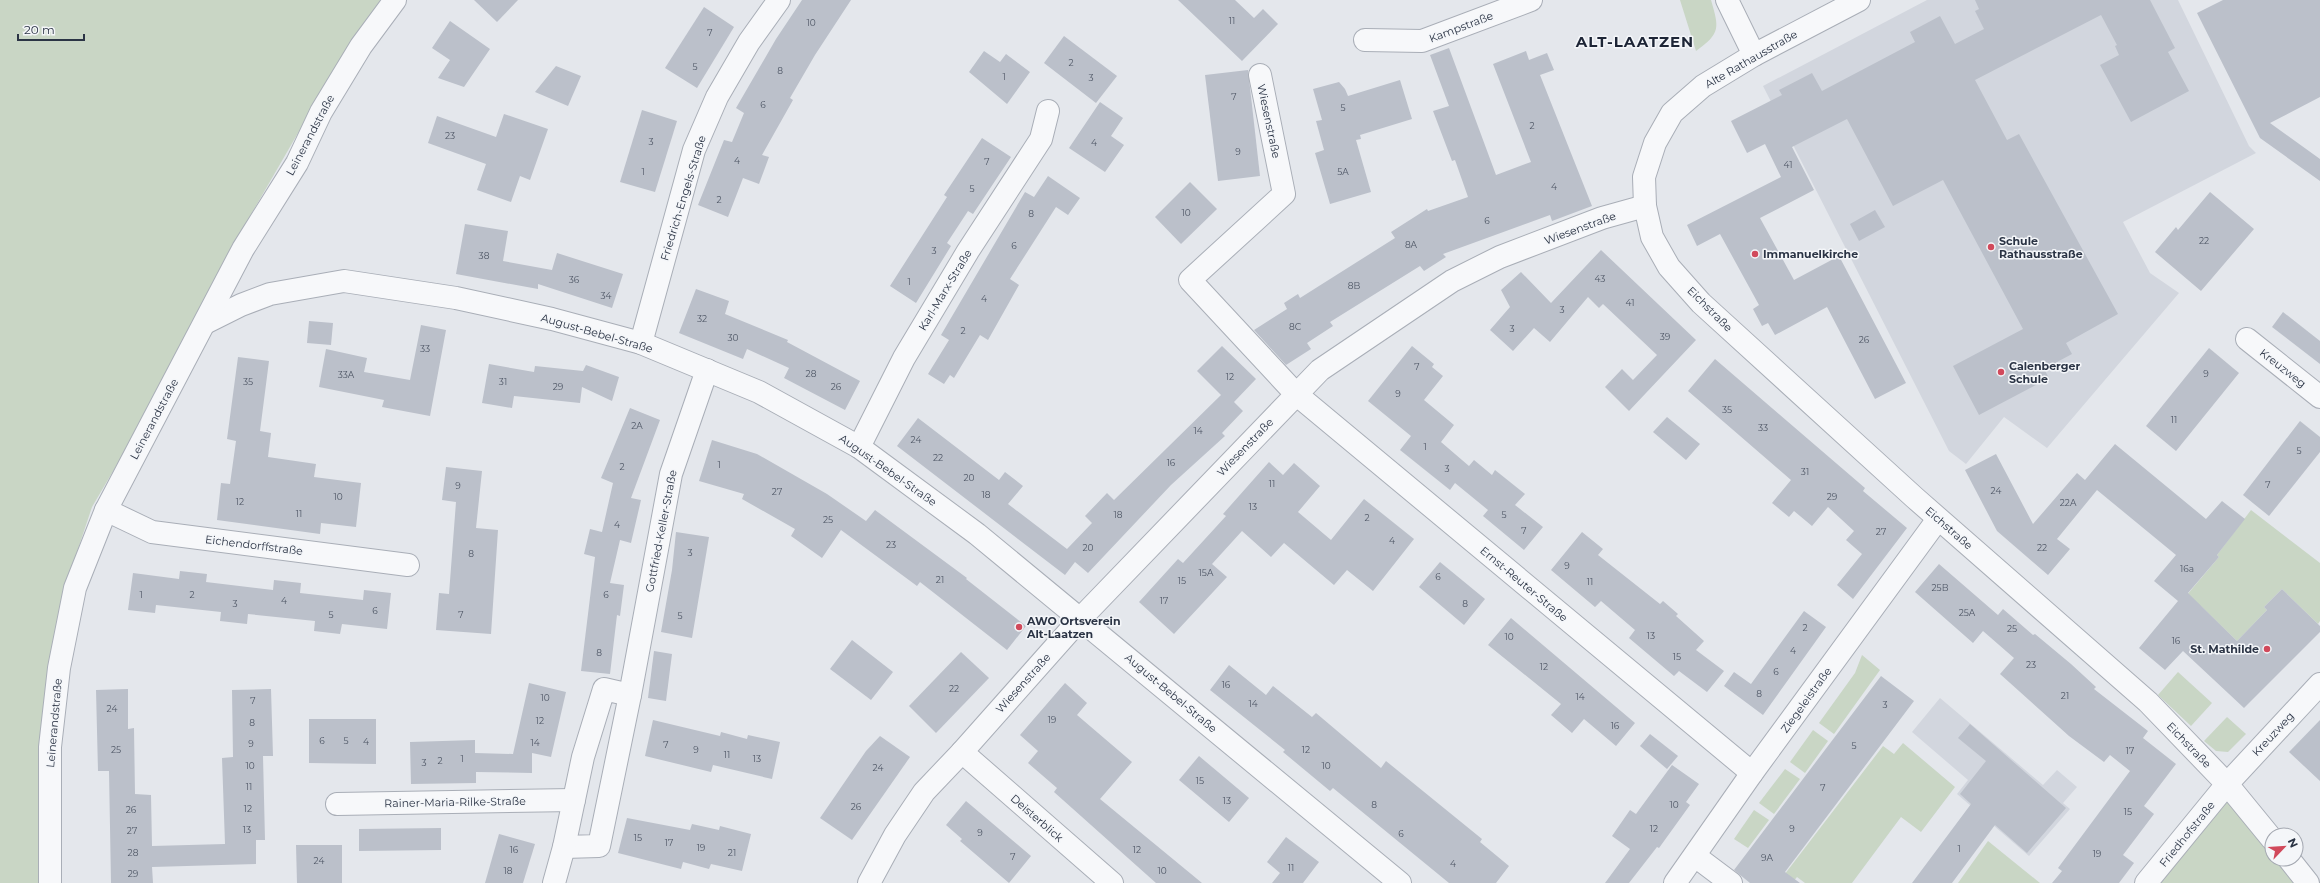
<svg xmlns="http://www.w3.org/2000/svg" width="2320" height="883" font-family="Montserrat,sans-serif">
	<rect width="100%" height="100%" fill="#e4e7ec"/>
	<g fill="#d2d6de">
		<path d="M1927,0H2178L2249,146L2256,153L2123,222L2150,273L2179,293L2047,448L2004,417L1966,464L1949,451L1763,86Z"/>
		<path d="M1940,698L2043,785L2057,770L2077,787L2063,803L2070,809L2029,856L1957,794L1968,780L1912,732Z"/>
	</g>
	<g fill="#c9d6c5">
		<path d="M0,0H383L313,107L246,223L150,408L92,507L66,585L43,742L39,840L40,883H0Z"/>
		<path d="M1680,0H1711C1719,28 1721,33 1696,51Z"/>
		<path d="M2251,510L2320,563V621L2318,624L2282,589L2264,607L2267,610L2237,641L2202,607L2186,596L2219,557L2217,555Z"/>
		<path d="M1862,655L1880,670L1834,734L1819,723L1855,673Z"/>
		<path d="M2178,672L2212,703L2191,726L2158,695Z"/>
		<path d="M2227,717L2246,734L2228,752L2216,751L2204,741Z"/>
		<path d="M1813,730L1828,741L1805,773L1790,762Z"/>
		<path d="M1903,743L1955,787L1921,832L1901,817L1852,883H1805L1797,877L1792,883H1778L1883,746L1894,754Z"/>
		<path d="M1785,769L1800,779L1774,814L1759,803Z"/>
		<path d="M2226,790L2272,847V859H2281L2301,883H2153Z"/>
		<path d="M1754,810L1769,820L1748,848L1734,839Z"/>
		<path d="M1988,841L2040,883H1958Z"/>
	</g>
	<g fill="#bbc0ca">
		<path d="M474,0H518L497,22Z"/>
		<path d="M802,0H851L815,55L790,98L793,100L762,155L769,157L759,184L743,178L728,217L698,205L724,140L732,142L744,113L736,108L776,39Z"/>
		<path d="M1178,0H1235L1254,18L1263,9L1278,24L1242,61Z"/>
		<path d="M1975,0H2150L2175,48L2168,52L2189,91L2131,122L2100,65L2119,55L2115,46L2117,45L2101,15L1975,80L2007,140L2019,134L2118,314L2066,343L2072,354L2044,369L2049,378L1979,415L1953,366L2023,329L1943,180L1893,206L1847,119L1792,147L1814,190L1760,218L1794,280L1839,256L1906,383L1875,399L1827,307L1775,335L1768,323L1762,326L1753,309L1759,305L1720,234L1697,246L1687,225L1781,177L1765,144L1747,153L1731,121L1782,95L1779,90L1812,73L1822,91L1915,42L1910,32L1940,16L1955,44L1984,29L1975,11L1979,9Z"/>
		<path d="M2223,0H2320V97L2270,123L2320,159V181L2260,138L2197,13Z"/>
		<path d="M704,7L734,27L697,88L665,68Z"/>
		<path d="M450,21L490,49L464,87L438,78L450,60L432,48Z"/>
		<path d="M1064,36L1117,76L1096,103L1044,63Z"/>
		<path d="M1449,48L1496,175L1531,162L1493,64L1526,51L1529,60L1547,53L1554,70L1540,75L1592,206L1552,221L1550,215L1443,254L1446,257L1424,271L1420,266L1330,322L1333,326L1307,343L1311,349L1286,365L1254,330L1287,309L1284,303L1298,294L1300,298L1395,238L1391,232L1427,209L1428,211L1468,197L1455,160L1452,161L1433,111L1449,106L1430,55Z"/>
		<path d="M984,51L1000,62L1006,54L1030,72L1007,104L969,72Z"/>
		<path d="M556,66L581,76L568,106L535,92Z"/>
		<path d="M1248,70L1260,176L1218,181L1205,75Z"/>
		<path d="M1400,80L1412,119L1360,135L1361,139L1356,140L1371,192L1330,204L1315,153L1324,150L1316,121L1322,120L1313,89L1339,82L1345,89L1348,96Z"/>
		<path d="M1100,102L1123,118L1111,136L1124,145L1105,172L1069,148Z"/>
		<path d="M642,110L677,121L655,192L620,182Z"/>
		<path d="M504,114L548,129L530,180L520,176L511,202L477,190L486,164L428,143L437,116L496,137Z"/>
		<path d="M982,138L1011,157L973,214L968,211L947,243L951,246L916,303L890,286L947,197L944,195Z"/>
		<path d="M1048,176L1080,198L1068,215L1056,207L1010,279L1019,285L988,340L980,335L954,378L950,375L944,384L928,374L949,340L941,335L1025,192L1034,197Z"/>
		<path d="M1190,182L1217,209L1181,244L1155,217Z"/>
		<path d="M2210,192L2254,229L2201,291L2155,252L2176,227L2178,230Z"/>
		<path d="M1875,210L1885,227L1859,241L1850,224Z"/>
		<path d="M465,224L508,231L503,261L552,270L557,253L623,274L612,308L538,284V289L456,274Z"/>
		<path d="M1601,250L1696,340L1629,411L1605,387L1622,369L1633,380L1657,355L1603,304L1599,308L1588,297L1550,342L1534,328L1513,351L1490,330L1510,307L1501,290L1521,272L1551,303Z"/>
		<path d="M696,289L729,301L725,314L788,340L787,342L860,381L845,410L784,378L789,368L747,349L743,359L679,333Z"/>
		<path d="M2283,312L2320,341V364L2272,327Z"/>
		<path d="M309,321L333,323L331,345L307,343Z"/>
		<path d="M421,325L446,330L430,416L382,407L384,400L319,387L326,349L367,358L364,372L410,380Z"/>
		<path d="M1222,346L1256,379L1234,402L1243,411L1222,433L1225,436L1171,485L1088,573L1075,562L1065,575L897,446L918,418L999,480L1005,472L1023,486L1008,504L1067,549L1092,523L1085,516L1107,493L1114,500L1221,395L1197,371Z"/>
		<path d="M1412,346L1434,364L1432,367L1443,376L1424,400L1454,425L1441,442L1469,466L1474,460L1492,475L1495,470L1525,494L1515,505L1543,527L1524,550L1483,516L1488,510L1455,483L1450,490L1400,450L1411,436L1368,401Z"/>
		<path d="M2209,348L2239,373L2176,451L2146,426Z"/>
		<path d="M238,357L269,361L260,431L271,433L268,457L316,464L314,477L361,483L356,527L321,523L320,534L217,520L221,483L230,484L236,441L227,439Z"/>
		<path d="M1715,359L1865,488L1863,491L1907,528L1853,599L1837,585L1862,554L1846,540L1854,531L1828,507L1812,526L1794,511L1789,517L1772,503L1791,480L1688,391Z"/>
		<path d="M489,364L534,372L535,366L583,371L586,365L619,377L612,401L582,387L580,403L514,396L512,408L482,403Z"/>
		<path d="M630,408L660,420L631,498L641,500L631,543L620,540L610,583L624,585L620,616L617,615L610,674L581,671L595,557L584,554L590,529L602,532L613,483L601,478Z"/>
		<path d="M1667,417L1700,444L1686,460L1653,432Z"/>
		<path d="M2300,421L2320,437V452L2269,516L2243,495Z"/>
		<path d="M712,440L757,454L827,494L866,521L875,510L967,578L966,579L1026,626L1007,650L920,582L917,586L841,530L822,558L791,536L795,529L742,499L744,494L699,481Z"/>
		<path d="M2115,444L2206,519L2222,501L2245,519L2217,555L2219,557L2188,593L2237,641L2267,610L2264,607L2282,589L2320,626V632L2244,708L2183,651L2165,670L2139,648L2178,601L2154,581L2176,555L2097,490L2057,539L2070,549L2048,575L1997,531L1965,470L1996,454L2033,524L2077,473L2085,480Z"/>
		<path d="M1269,462L1283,475L1294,463L1320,486L1298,512L1331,540L1364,499L1414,539L1373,591L1347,570L1334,585L1284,543L1271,557L1242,531L1212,564L1227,577L1174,634L1139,602L1178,559L1183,563L1226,516L1223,514Z"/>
		<path d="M446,467L482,471L476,528L498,530L491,634L436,630L439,593L449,594L456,502L442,500Z"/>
		<path d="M676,532L709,537L692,638L661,632L672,570Z"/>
		<path d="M1582,532L1603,549L1598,555L1660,604L1663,601L1678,614L1676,616L1704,641L1696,650L1724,671L1707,692L1679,671L1674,676L1629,638L1635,630L1601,601L1595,607L1551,570Z"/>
		<path d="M1440,562L1485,599L1464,625L1419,587Z"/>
		<path d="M1939,564L1998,615L2003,609L2033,635L2035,634L2071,664L2096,687L2094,689L2148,731L2143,738L2176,764L2144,806L2154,814L2123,855L2134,863L2119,883H2052L2062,871L2058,868L2130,771L2110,755L2104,762L2069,736L2000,674L2014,658L1983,631L1973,643L1915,592Z"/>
		<path d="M180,571L207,574L206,582L273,590L274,580L301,583L300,593L363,600L364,590L391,593L387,629L342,624L340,634L314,631L315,621L248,614L247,624L220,621L221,612L156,605L155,613L128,610L133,573L179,579Z"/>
		<path d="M1804,611L1826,627L1763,715L1724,686L1734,672L1751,684Z"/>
		<path d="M1511,618L1635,723L1616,746L1584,719L1572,733L1551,715L1561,704L1488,645Z"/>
		<path d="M852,640L893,672L871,700L830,669Z"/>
		<path d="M654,651L672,654L666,701L648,698Z"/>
		<path d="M961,652L989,678L936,733L909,706Z"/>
		<path d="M1229,665L1266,695L1273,686L1312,717L1316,713L1381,768L1386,761L1482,839L1480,842L1509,866L1496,883H1449L1333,788L1330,791L1283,752L1285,750L1210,690Z"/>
		<path d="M1881,676L1914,701L1785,872L1800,883H1750L1734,870Z"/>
		<path d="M529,683L566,692L551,757L532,753V773L476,772V783L411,784L410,742L475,740V753L513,754Z"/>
		<path d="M1065,683L1087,703L1077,715L1132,762L1100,799L1202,883H1156L1054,792L1057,788L1028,763L1038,751L1020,735Z"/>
		<path d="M128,689V729L134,728L135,794L151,795L152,846L225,844L222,758L233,757L232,690L271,689L273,756H263L265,840H256V864L152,867L153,883H111L109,771H98L96,690Z"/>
		<path d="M309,719H376V764L309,763Z"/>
		<path d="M653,720L720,736L721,732L747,739L748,735L780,742L772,779L713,765L711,772L645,756Z"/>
		<path d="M2320,720V781L2289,752Z"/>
		<path d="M1970,724L2066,808L2027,853L1995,825L1952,883H1912L1971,804L1960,794L1986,761L1958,738Z"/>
		<path d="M1650,734L1678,756L1667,769L1640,746Z"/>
		<path d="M880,736L910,757L852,840L820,818L866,751Z"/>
		<path d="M1199,756L1249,798L1229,822L1179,780Z"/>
		<path d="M1672,765L1699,784L1686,802L1690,805L1659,848L1657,847L1629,883H1605L1630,849L1612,836L1630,810L1636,814Z"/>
		<path d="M966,801L1031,856L1009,883L960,841L962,839L946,825Z"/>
		<path d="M627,818L690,830L692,824L719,830L720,826L751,834L742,871L711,864L709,869L683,862L681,869L618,853Z"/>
		<path d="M441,828V850L359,851V829Z"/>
		<path d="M499,834L535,844L523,883H485Z"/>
		<path d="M1286,837L1319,862L1303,883H1272L1280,873L1267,862Z"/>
		<path d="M296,845H342V883H297Z"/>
	</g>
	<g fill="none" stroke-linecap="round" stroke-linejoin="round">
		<g stroke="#a9aeb7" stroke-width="24">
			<g id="minor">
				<path d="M1727,0L1754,55"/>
				<path d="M1859,0L1754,55L1703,86L1672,113L1655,143L1644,177L1645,206L1652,237L1669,267L1701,303L1915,498L2148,702L2227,784L2272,839"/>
				<path d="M1365,40L1422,41L1531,0"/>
				<path d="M1260,75L1284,194L1190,280L1296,394L1752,773"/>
				<path d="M205,323L241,305L270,294L344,281L456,298L552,319L641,343L759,392L859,447L977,534L1400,883"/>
				<path d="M2247,339L2320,397"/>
				<path d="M641,343L694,150L717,97L749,42L779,0"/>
				<path d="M859,447L904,358L968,251L1041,139L1048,111"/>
				<path d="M106,510L152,532L408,565"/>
				<path d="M962,752L1112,883"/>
				<path d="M337,804L574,800"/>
				<path d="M564,847L599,846L630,695L671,474L707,370"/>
				<path d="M1695,856L1731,883"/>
				<path d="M2289,859L2308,883"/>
				<path d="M50,883V747L59,668L75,588L106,510L243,249L297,163L321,112L361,46L395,0"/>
				<path d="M554,883L564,847L583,757L604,689L630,695"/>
				<path d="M869,883L895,835L924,792L962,752L1081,618L1320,370L1452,281L1500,257L1602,218L1645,206"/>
				<path d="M1675,883L1752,773L1938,519"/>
				<path d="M2146,883L2227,784L2320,684"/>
			</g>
		</g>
		<use href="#minor" stroke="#f7f8fa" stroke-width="22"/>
	</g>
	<g fill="#d1495b" stroke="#f4f6f9" stroke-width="1.5">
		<circle cx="1991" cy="247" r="4"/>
		<circle cx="1755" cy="254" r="4"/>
		<circle cx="2001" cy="372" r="4"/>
		<circle cx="1019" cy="627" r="4"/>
		<circle cx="2267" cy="649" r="4"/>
	</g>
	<g text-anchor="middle" stroke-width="3" stroke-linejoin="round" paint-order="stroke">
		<g font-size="9" fill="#4f5766">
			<text x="1232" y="24">11</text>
			<text x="811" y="26">10</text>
			<text x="710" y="36">7</text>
			<text x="1071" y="66">2</text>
			<text x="695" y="70">5</text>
			<text x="780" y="74">8</text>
			<text x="1004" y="80">1</text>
			<text x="1091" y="81">3</text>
			<text x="1234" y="100">7</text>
			<text x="763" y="108">6</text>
			<text x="1343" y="111">5</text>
			<text x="1532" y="129">2</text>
			<text x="450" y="139">23</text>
			<text x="651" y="145">3</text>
			<text x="1094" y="146">4</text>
			<text x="1238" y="155">9</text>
			<text x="737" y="164">4</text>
			<text x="987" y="165">7</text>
			<text x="1788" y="168">41</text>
			<text x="643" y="175">1</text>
			<text x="1343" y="175">5A</text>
			<text x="1554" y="190">4</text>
			<text x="972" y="192">5</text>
			<text x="719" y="203">2</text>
			<text x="1186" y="216">10</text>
			<text x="1031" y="217">8</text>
			<text x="1487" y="224">6</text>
			<text x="2204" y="244">22</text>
			<text x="1411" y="248">8A</text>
			<text x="1014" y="249">6</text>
			<text x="934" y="254">3</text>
			<text x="484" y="259">38</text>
			<text x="1600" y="282">43</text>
			<text x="574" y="283">36</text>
			<text x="909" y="285">1</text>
			<text x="1354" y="289">8B</text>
			<text x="606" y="299">34</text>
			<text x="984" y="302">4</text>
			<text x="1630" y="306">41</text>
			<text x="1562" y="313">3</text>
			<text x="702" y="322">32</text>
			<text x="1295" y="330">8C</text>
			<text x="1512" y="332">3</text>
			<text x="963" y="334">2</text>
			<text x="1665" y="340">39</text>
			<text x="733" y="341">30</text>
			<text x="1864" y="343">26</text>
			<text x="425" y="352">33</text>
			<text x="1417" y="370">7</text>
			<text x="811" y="377">28</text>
			<text x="2206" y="377">9</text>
			<text x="346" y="378">33A</text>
			<text x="1230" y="380">12</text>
			<text x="248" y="385">35</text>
			<text x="503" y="385">31</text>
			<text x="558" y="390">29</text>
			<text x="836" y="390">26</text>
			<text x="1398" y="397">9</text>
			<text x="1727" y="413">35</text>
			<text x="2174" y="423">11</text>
			<text x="637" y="429">2A</text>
			<text x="1763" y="431">33</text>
			<text x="1198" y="434">14</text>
			<text x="916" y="443">24</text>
			<text x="1425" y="450">1</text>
			<text x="2299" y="454">5</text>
			<text x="938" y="461">22</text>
			<text x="1171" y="466">16</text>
			<text x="719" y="468">1</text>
			<text x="622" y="470">2</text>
			<text x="1447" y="472">3</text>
			<text x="1805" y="475">31</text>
			<text x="969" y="481">20</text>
			<text x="1272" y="487">11</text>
			<text x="2268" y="488">7</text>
			<text x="458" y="489">9</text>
			<text x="1996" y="494">24</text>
			<text x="777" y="495">27</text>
			<text x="986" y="498">18</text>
			<text x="338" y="500">10</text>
			<text x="1832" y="500">29</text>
			<text x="240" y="505">12</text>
			<text x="2068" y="506">22A</text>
			<text x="1253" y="510">13</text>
			<text x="299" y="517">11</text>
			<text x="1118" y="518">18</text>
			<text x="1504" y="518">5</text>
			<text x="1367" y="521">2</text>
			<text x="828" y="523">25</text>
			<text x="617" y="528">4</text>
			<text x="1524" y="534">7</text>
			<text x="1881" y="535">27</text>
			<text x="1392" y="544">4</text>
			<text x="891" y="548">23</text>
			<text x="1088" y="551">20</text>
			<text x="2042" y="551">22</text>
			<text x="690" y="556">3</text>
			<text x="471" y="557">8</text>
			<text x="1567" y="569">9</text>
			<text x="2187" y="572">16a</text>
			<text x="1206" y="576">15A</text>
			<text x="1438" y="580">6</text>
			<text x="940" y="583">21</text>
			<text x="1182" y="584">15</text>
			<text x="1590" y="585">11</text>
			<text x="1940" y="591">25B</text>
			<text x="141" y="598">1</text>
			<text x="192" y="598">2</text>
			<text x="606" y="598">6</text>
			<text x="284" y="604">4</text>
			<text x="1164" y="604">17</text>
			<text x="235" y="607">3</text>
			<text x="1465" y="607">8</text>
			<text x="375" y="614">6</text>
			<text x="1967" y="616">25A</text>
			<text x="331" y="618">5</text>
			<text x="461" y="618">7</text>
			<text x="680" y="619">5</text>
			<text x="1805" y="631">2</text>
			<text x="2012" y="632">25</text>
			<text x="1651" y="639">13</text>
			<text x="1509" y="640">10</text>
			<text x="2176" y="644">16</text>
			<text x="1793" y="654">4</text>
			<text x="599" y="656">8</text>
			<text x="1677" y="660">15</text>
			<text x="2031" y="668">23</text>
			<text x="1544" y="670">12</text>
			<text x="1776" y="675">6</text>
			<text x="1226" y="688">16</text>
			<text x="954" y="692">22</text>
			<text x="1759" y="697">8</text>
			<text x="2065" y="699">21</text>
			<text x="1580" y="700">14</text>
			<text x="545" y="701">10</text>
			<text x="253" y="704">7</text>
			<text x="1253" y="707">14</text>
			<text x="1885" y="708">3</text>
			<text x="112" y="712">24</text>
			<text x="1052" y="723">19</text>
			<text x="540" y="724">12</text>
			<text x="252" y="726">8</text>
			<text x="1615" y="729">16</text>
			<text x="322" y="744">6</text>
			<text x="346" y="744">5</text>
			<text x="366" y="745">4</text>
			<text x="535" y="746">14</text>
			<text x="251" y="747">9</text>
			<text x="666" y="748">7</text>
			<text x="1854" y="749">5</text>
			<text x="116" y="753">25</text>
			<text x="696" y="753">9</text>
			<text x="1306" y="753">12</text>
			<text x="2130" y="754">17</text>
			<text x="727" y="758">11</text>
			<text x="462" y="762">1</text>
			<text x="757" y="762">13</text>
			<text x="440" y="764">2</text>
			<text x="424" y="766">3</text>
			<text x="250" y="769">10</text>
			<text x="1326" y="769">10</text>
			<text x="878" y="771">24</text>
			<text x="1200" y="784">15</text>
			<text x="249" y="790">11</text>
			<text x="1823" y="791">7</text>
			<text x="1227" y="804">13</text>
			<text x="1374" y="808">8</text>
			<text x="1674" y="808">10</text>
			<text x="856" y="810">26</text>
			<text x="248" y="812">12</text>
			<text x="131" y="813">26</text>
			<text x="2128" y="815">15</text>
			<text x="1654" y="832">12</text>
			<text x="1792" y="832">9</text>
			<text x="247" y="833">13</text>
			<text x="132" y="834">27</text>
			<text x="980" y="836">9</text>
			<text x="1401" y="837">6</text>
			<text x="638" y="841">15</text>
			<text x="669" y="846">17</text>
			<text x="701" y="851">19</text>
			<text x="1959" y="852">1</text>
			<text x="514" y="853">16</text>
			<text x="1137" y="853">12</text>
			<text x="133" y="856">28</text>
			<text x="732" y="856">21</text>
			<text x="2097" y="857">19</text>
			<text x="1013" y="860">7</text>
			<text x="1767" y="861">9A</text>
			<text x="319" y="864">24</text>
			<text x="1453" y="867">4</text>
			<text x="1291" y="871">11</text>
			<text x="508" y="874">18</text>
			<text x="1162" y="874">10</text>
			<text x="133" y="877">29</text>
		</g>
		<g font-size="11" fill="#2b3445" stroke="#f4f6f9">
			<text transform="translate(1461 27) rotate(-21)" y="4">Kampstraße</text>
			<text transform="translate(1751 59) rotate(-30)" y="4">Alte Rathausstraße</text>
			<text transform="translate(1269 121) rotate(78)" y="4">Wiesenstraße</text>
			<text transform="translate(310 135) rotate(-62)" y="4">Leinerandstraße</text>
			<text transform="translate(683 198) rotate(-73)" y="4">Friedrich-Engels-Straße</text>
			<text transform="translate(1580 228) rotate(-20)" y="4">Wiesenstraße</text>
			<text transform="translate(945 290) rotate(-59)" y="4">Karl-Marx-Straße</text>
			<text transform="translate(1710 309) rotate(45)" y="4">Eichstraße</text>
			<text transform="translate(597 333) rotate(16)" y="4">August-Bebel-Straße</text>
			<text transform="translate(2283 368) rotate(38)" y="4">Kreuzweg</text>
			<text transform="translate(154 419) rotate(-62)" y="4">Leinerandstraße</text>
			<text transform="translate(1245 447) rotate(-46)" y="4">Wiesenstraße</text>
			<text transform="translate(888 470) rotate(35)" y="4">August-Bebel-Straße</text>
			<text transform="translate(1949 528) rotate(41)" y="4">Eichstraße</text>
			<text transform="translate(661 531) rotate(-79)" y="4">Gottfried-Keller-Straße</text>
			<text transform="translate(254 545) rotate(7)" y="4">Eichendorffstraße</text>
			<text transform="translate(1524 584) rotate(40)" y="4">Ernst-Reuter-Straße</text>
			<text transform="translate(1023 683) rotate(-48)" y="4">Wiesenstraße</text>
			<text transform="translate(1171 693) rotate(40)" y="4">August-Bebel-Straße</text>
			<text transform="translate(1806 700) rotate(-54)" y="4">Ziegeleistraße</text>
			<text transform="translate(54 723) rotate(-85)" y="4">Leinerandstraße</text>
			<text transform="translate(2273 734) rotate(-47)" y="4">Kreuzweg</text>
			<text transform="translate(2189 745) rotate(46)" y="4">Eichstraße</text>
			<text transform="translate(455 802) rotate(-1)" y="4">Rainer-Maria-Rilke-Straße</text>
			<text transform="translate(1037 818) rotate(41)" y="4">Deisterblick</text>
			<text transform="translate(2187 834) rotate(-51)" y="4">Friedhofstraße</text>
		</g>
		<g font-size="11" font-weight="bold" fill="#2b3445" stroke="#f4f6f9" text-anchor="start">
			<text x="1999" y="245">Schule<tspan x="1999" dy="13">Rathausstraße</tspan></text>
			<text x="1763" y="258">Immanuelkirche</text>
			<text x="2009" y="370">Calenberger<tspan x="2009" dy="13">Schule</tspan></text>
			<text x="1027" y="625">AWO Ortsverein<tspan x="1027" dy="13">Alt-Laatzen</tspan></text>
			<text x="2259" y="653" text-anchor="end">St. Mathilde</text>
		</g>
		<g font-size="15" font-weight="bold" letter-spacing="1" fill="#1d2536" stroke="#f4f6f9">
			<text x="1635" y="47">ALT-LAATZEN</text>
		</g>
	</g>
	<g transform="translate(2284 847) rotate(65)"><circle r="19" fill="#f4f6f9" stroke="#a4a8b1"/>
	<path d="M0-3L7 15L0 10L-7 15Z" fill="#d1495b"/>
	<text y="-6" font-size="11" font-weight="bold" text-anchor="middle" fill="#2b3445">N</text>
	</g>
	<path d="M18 34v6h66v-6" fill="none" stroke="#2b3445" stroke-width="2"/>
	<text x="24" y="34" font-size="12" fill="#2b3445" stroke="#f4f6f9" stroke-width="3" paint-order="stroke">20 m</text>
</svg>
